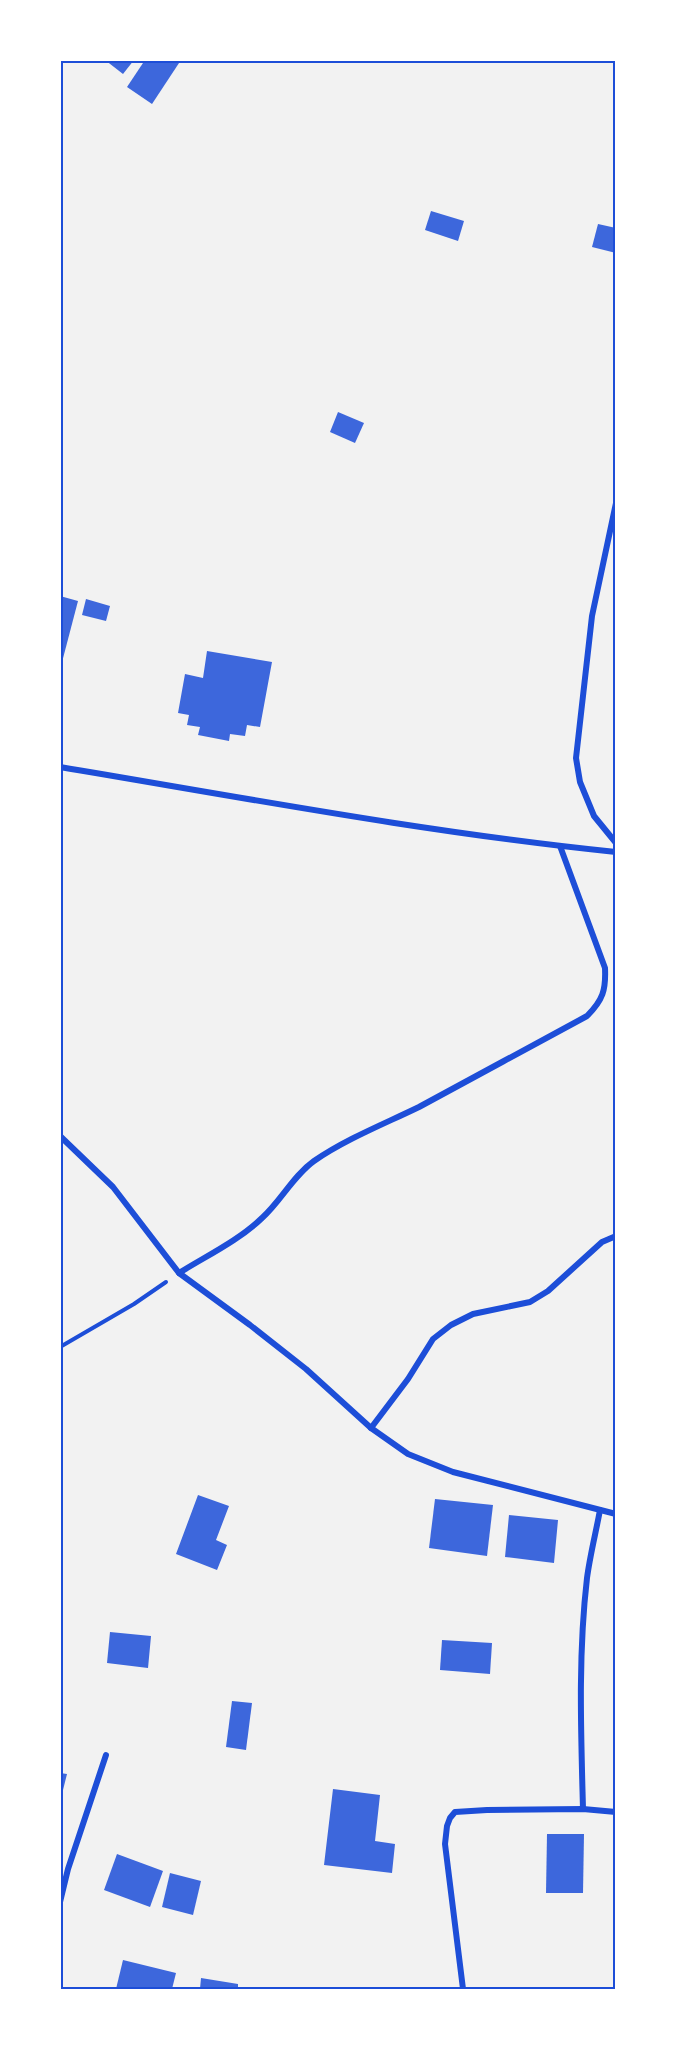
<svg xmlns="http://www.w3.org/2000/svg" width="676" height="2049" font-family="'Roboto Serif',serif">
	<rect width="100%" height="100%" fill="#f2f2f2"/>
	<g fill="#3d67dc">
		<path d="M105,60H134L123,74Z"/>
		<path d="M145,60H181L152,104L127,87Z"/>
		<path d="M431,211L464,221L458,241L425,230Z"/>
		<path d="M598,224L616,228V253L592,247Z"/>
		<path d="M338,412L364,423L355,443L330,432Z"/>
		<path d="M60,596L78,601L61,666L60,665Z"/>
		<path d="M86,599L110,606L106,621L82,615Z"/>
		<path d="M207,651L272,662L260,727L247,725L245,736L230,734L229,741L198,735L200,727L187,725L189,715L178,713L185,674L203,678Z"/>
		<path d="M198,1495L229,1506L216,1540L227,1545L217,1570L176,1554Z"/>
		<path d="M435,1499L493,1505L487,1556L429,1548Z"/>
		<path d="M509,1515L558,1520L554,1563L505,1557Z"/>
		<path d="M110,1632L151,1636L148,1668L107,1663Z"/>
		<path d="M442,1640L492,1643L490,1674L440,1670Z"/>
		<path d="M232,1701L252,1703L246,1750L226,1747Z"/>
		<path d="M60,1773L67,1774L61,1798H60Z"/>
		<path d="M333,1789L380,1795L375,1841L395,1844L392,1873L324,1865Z"/>
		<path d="M547,1834H584L583,1893H546Z"/>
		<path d="M117,1854L163,1871L150,1907L104,1890Z"/>
		<path d="M170,1873L201,1881L193,1915L162,1907Z"/>
		<path d="M123,1960L176,1973L172,1989H116Z"/>
		<path d="M201,1978L238,1984V1989H200Z"/>
	</g>
	<g fill="none" stroke-linecap="round" stroke-linejoin="round">
		<path stroke="#1d4ed8" stroke-width="4" d="M60,1347L134,1304L166,1282"/>
		<g stroke="#1d4ed8" stroke-width="6">
			<path d="M616,503L592,616L576,758L580,782L594,816L616,843"/>
			<path d="M60,767C245,798 430,833 616,852"/>
			<path d="M60,1136L113,1187L179,1273L250,1325L306,1369L371,1428L408,1454L453,1472L616,1514"/>
			<path d="M179,1273C206,1256 238,1241 262,1218C281,1201 293,1176 314,1161C346,1139 384,1124 419,1107C475,1077 531,1046 587,1016C603,1000 606,990 605,968L560,846"/>
			<path d="M371,1428L408,1379L433,1339L451,1325L473,1314L530,1302L548,1291L602,1242L616,1236"/>
			<path d="M583,1809C581,1732 578,1655 587,1578C590,1555 596,1532 600,1510"/>
			<path d="M60,1902L68,1869L106,1755"/>
			<path d="M463,1989L445,1844L447,1826L450,1818L455,1812L487,1810L583,1809L616,1812"/>
		</g>
	</g>
	<rect width="676" height="2049" fill="none" stroke="#ffffff" stroke-width="123"/>
	<rect x="62" y="62" width="552" height="1926" fill="none" stroke="#1d4ed8" stroke-width="2"/>
</svg>
